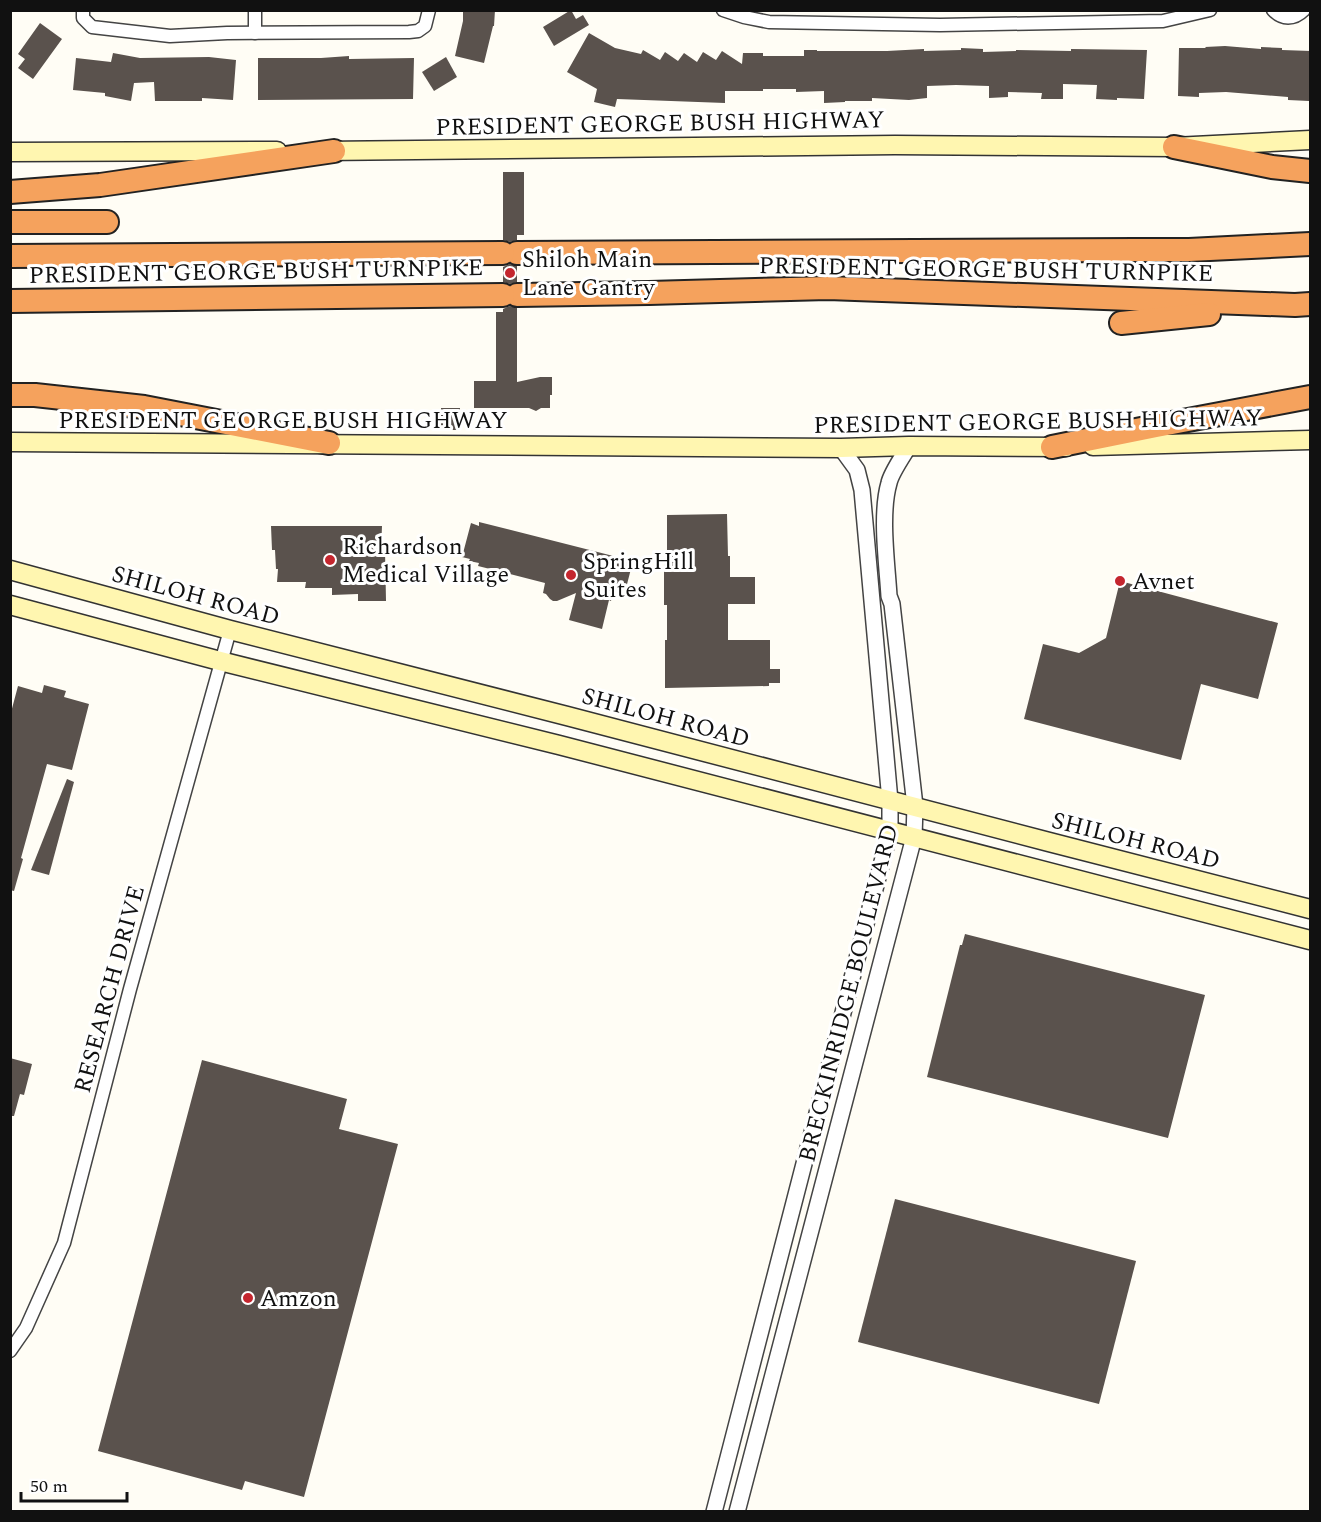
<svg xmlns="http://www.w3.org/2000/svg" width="1321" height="1522" font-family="Spectral,serif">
	<rect width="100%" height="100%" fill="#fffdf5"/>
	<g fill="#5a524d">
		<path d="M463,10H495L494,26H493L484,63L455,56L463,21Z"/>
		<path d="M571,10L576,19L583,15L589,25L554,46L543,27Z"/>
		<path d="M40,23L62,39L33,79L18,68L25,59L18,54Z"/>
		<path d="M589,33L615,48L641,54L643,50L660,60L665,52L678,61L684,53L697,62L703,52L716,60L722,51L742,64L743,53H763V56H804V50H817V51H887L924,49V51L961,50V48L983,49V52L1016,51V50L1071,51V49L1147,50L1144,99L1117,98V100L1096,99L1097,85L1063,84V99H1041L1042,93L1008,92V97L989,98V86L956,85L927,86V98L909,100L872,98V101H845V102L824,103V91L796,92V89H763V91H725V103L617,99L615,107L594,102L597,89L567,72Z"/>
		<path d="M1225,46L1261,49V47L1282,48V50L1311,51L1309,101L1288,100V97L1226,92L1199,93V97L1178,96L1179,48H1206L1205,47Z"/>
		<path d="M113,53L140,58L209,57L236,60L233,100L202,98V101H155L154,82L134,83L131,101L105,96V93L73,90L76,58L111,62Z"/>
		<path d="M349,56V59L414,58L413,99L258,100V58H321Z"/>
		<path d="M446,57L457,77L434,91L422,72Z"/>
		<path d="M503,172H524V235H517V240L510,242L503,240Z"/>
		<path d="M510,264L517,266V282L510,284L503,282V267Z"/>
		<path d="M510,306L517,308V382L540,377H552V395H550V408H541L536,411L529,408H474V381H496V312H503V309Z"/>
		<rect x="441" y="408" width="19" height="22"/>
		<path d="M727,514L728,556H730V577H755V604H728V640H770V669H780V683H769V686L665,688V640H667V605H664V557L667,556V515Z"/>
		<path d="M479,522L633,561L625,592H623L621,599L612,596L611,601L609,600L602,629L569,620L576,593L557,601H553L550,599L546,594L543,593L545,583L478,566L479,563L469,561L470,559L462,557L471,523L479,526Z"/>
		<path d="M271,526H382L381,550H385L386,601H358V594L332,595V588H305L306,582H277L278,569H276L275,550H272Z"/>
		<path d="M1120,581L1278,623L1258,699L1201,684L1181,760L1024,719L1043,644L1079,653L1106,638Z"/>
		<path d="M44,685L66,691L64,697L89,704L72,770L47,764L21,858L23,859L14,891L10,890V716L18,686L42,693Z"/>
		<path d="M67,779L74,782L49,875L31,870Z"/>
		<path d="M965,934L1205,995L1168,1138L927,1077L960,945H962Z"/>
		<path d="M10,1058L32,1064L24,1095L20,1094L14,1116H10Z"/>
		<path d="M202,1060L347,1099L339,1129L398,1144L304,1497L245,1481L242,1490L98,1451Z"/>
		<path d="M895,1199L1136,1261L1099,1404L858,1342Z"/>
	</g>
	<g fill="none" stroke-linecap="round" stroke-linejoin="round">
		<g stroke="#444" stroke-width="15">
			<g id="minor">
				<path d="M83,10V18L92,27L170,36L227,33L409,32L418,31L425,26L429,10"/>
				<path d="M255,10V33"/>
				<path d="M723,10L744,17L769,22L940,25L1163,21L1210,10"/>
				<path d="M1273,10C1282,20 1294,20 1304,10"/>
				<path d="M10,1351L26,1328L64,1243L130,989L230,630"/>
			</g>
		</g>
		<g stroke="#444" stroke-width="18">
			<g id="tertiary">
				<path d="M714,1512L890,831V801L862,490L857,470L841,448"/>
				<path d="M737,1512L914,837L915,806L892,604L889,596C887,563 880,514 889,483C891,473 903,456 909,446"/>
			</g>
		</g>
		<g stroke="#333" stroke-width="21">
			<g id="secondary">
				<path d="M323,151L895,145L1174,147L1310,140"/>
				<path d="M10,152L277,151"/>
				<path d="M10,442L841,448L909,446L1066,447"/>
				<path d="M1093,446L1310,440"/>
				<path d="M10,570L230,630L567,716L1049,842L1310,909"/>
				<path d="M10,605L220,661L559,745L1310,940"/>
			</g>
		</g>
		<g stroke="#222" stroke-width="26">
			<g id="motorway">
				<path d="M1174,147L1272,167L1310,171"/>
				<path d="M10,192L100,185L334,151"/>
				<path d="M10,222H107"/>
				<path d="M517,253L1136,250H1189L1310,244"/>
				<path d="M10,256L503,253"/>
				<path d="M517,295L649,293L828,288L1295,305L1310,304"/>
				<path d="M10,301L503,295"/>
				<path d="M1121,323L1209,314"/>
				<path d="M10,395H35L144,407L329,443"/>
				<path d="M1052,447L1156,426L1310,397"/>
			</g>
		</g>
		<use href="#minor" stroke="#fff" stroke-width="12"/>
		<use href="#tertiary" stroke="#fff" stroke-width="15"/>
		<use href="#secondary" stroke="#fff6b0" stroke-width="18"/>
		<use href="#motorway" stroke="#f5a25d" stroke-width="22"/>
	</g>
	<g fill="#c4262e" stroke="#fff" stroke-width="2">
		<circle cx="510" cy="273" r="6"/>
		<circle cx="330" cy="560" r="6"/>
		<circle cx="571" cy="575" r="6"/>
		<circle cx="1120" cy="581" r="6"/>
		<circle cx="248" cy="1298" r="6"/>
	</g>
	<g text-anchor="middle" stroke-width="6" stroke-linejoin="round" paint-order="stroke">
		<g font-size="24" fill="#111" stroke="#fff">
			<text transform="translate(660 123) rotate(-1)" y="8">PRESIDENT GEORGE BUSH HIGHWAY</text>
			<text transform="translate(986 269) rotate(1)" y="8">PRESIDENT GEORGE BUSH TURNPIKE</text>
			<text transform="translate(256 271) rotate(-1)" y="8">PRESIDENT GEORGE BUSH TURNPIKE</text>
			<text x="283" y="428">PRESIDENT GEORGE BUSH HIGHWAY</text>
			<text transform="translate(1038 421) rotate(-1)" y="8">PRESIDENT GEORGE BUSH HIGHWAY</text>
			<text transform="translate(196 595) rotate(15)" y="8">SHILOH ROAD</text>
			<text transform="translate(666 717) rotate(15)" y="8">SHILOH ROAD</text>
			<text transform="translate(1136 840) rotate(14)" y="8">SHILOH ROAD</text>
			<text transform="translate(109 989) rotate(-75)" y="8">RESEARCH DRIVE</text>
			<text transform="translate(848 993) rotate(-76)" y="8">BRECKINRIDGE BOULEVARD</text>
		</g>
		<g font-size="24" fill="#111" stroke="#fff" text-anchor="start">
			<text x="522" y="267">Shiloh Main<tspan x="522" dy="28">Lane Gantry</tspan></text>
			<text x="342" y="554">Richardson<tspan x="342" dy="28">Medical Village</tspan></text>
			<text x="583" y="569">SpringHill<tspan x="583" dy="28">Suites</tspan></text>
			<text x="1132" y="589">Avnet</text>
			<text x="260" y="1306">Amzon</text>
		</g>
	</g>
	<rect width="1321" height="1522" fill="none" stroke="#111111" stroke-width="24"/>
	<path d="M21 1492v9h106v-9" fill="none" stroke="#111111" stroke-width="3"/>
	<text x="30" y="1492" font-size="18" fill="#111111" stroke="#ffffff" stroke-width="4.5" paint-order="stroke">50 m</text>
</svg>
